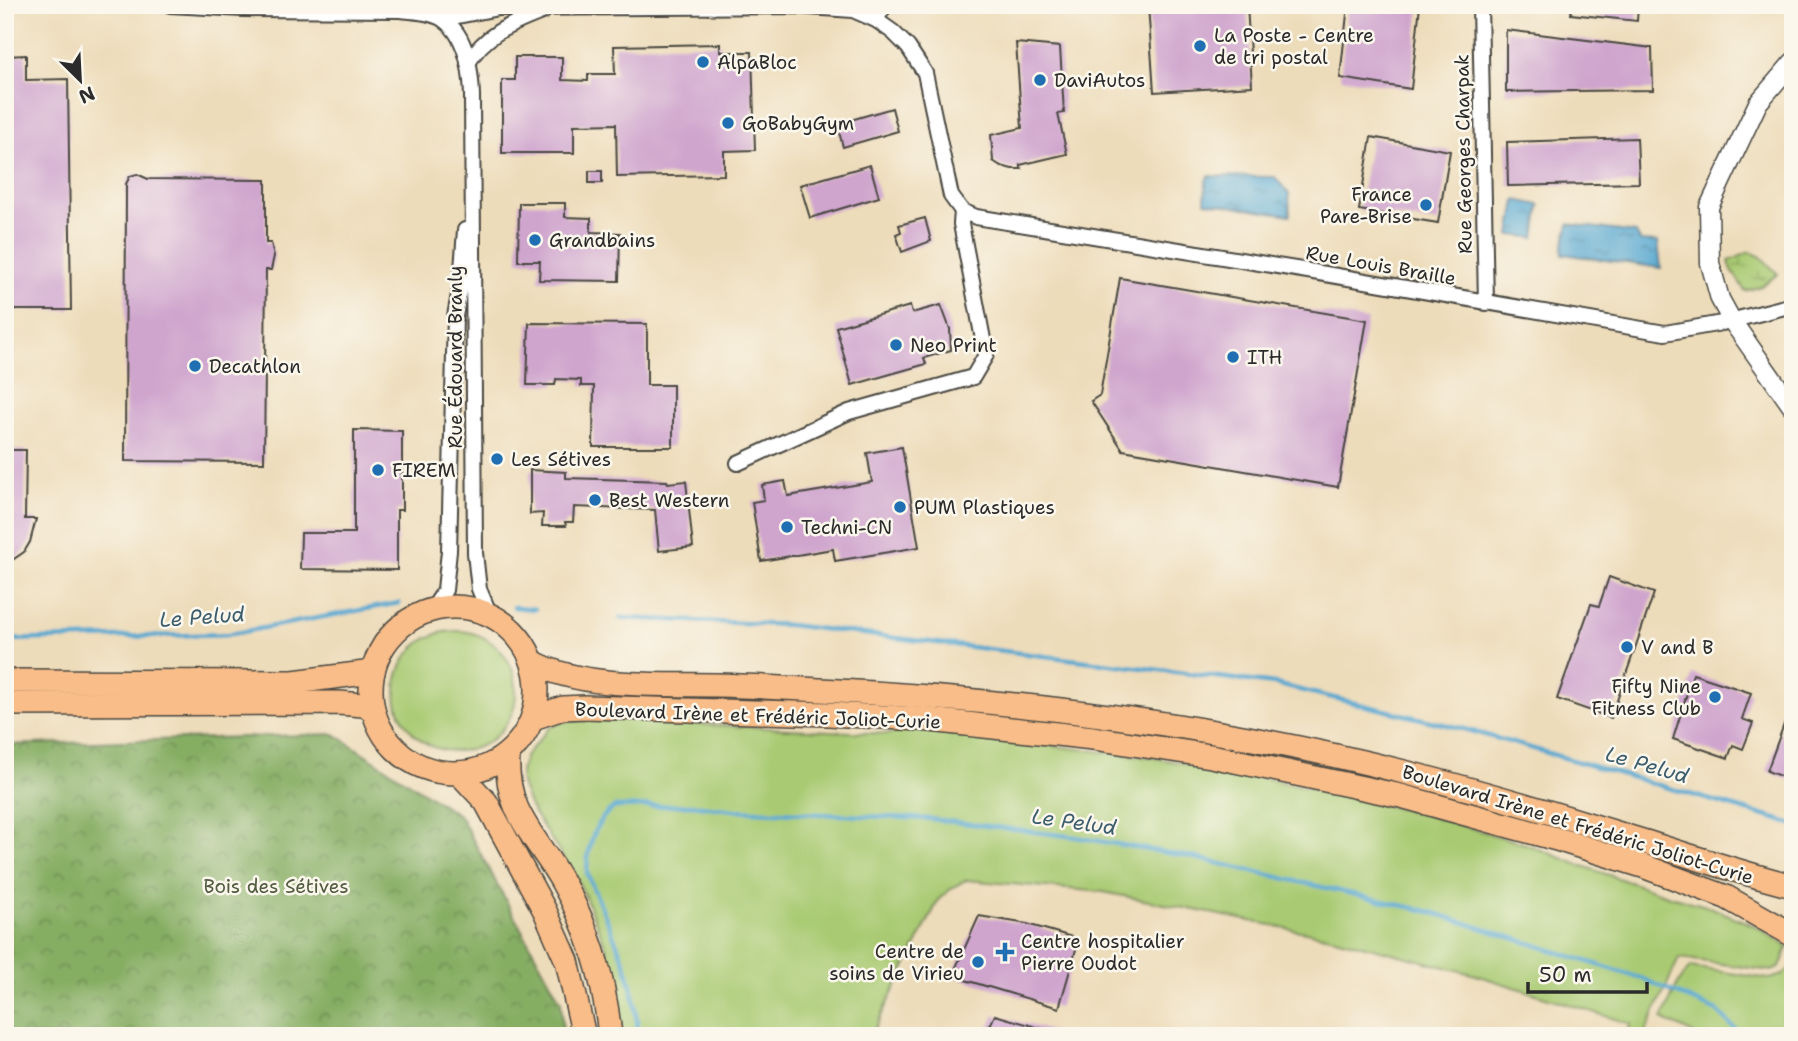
<svg xmlns="http://www.w3.org/2000/svg" width="1798" height="1041" font-family="'Shantell Sans',sans-serif">
	<defs>
		<pattern id="forest-crowns" width="20" height="18" patternUnits="userSpaceOnUse" patternTransform="scale(1.75)"><rect width="20" height="18" fill="#86ae64"/><path d="M2 6a3 3 0 1 1 6 0M12 15a3 3 0 1 1 6 0" fill="none" stroke="#6e8e53"/></pattern>
		<pattern id="wetland-marsh" width="20" height="14" patternUnits="userSpaceOnUse" patternTransform="scale(1.75)"><rect width="20" height="14" fill="#a9ca72"/><path d="M1 5h8M5 5V1M11 12h8M15 12V8" fill="none" stroke="#8aa45e"/></pattern>
		<pattern id="water-ripples" width="26" height="14" patternUnits="userSpaceOnUse" patternTransform="scale(1.75)"><rect width="26" height="14" fill="#56a7d0"/><path d="M2 4q2-2 4 0t4 0M15 11q2-2 4 0t4 0" fill="none" stroke="#4788a9"/></pattern>
	</defs>
	<rect width="100%" height="100%" fill="#fbf7ec"/>
	<filter id="ink" filterUnits="userSpaceOnUse"><feTurbulence type="fractalNoise" baseFrequency=".0143" numOctaves="2"/><feDisplacementMap in="SourceGraphic" scale="14" xChannelSelector="R" yChannelSelector="G"/><feConvolveMatrix kernelMatrix="1 2 1 2 8 2 1 2 1" color-interpolation-filters="sRGB"/></filter>
	<filter id="wash" filterUnits="userSpaceOnUse"><feTurbulence type="fractalNoise" baseFrequency=".00686" numOctaves="4" result="noise"/><feDisplacementMap in="SourceGraphic" scale="28" xChannelSelector="R" yChannelSelector="G"/><feGaussianBlur stdDeviation="1.57" result="paint"/><feColorMatrix in="noise" values="0 0 0 0 0 0 0 0 0 0 0 0 0 0 0 0 0 1.4 0 .05"/><feComposite in="paint" operator="in"/></filter>
	<g filter="url(#wash)">
		<rect width="100%" height="100%" fill="#eddcba"/>
		<g fill="#a9ca72" stroke="#6a7a4e" stroke-width="2">
			<circle cx="456" cy="691" r="60"/>
			<path d="M627,719L689,724L889,734L912,730L937,732L1155,758L1269,779L1414,812L1529,845L1574,863L1670,896L1710,907L1755,926L1788,947C1782,957 1785,966 1772,971L1679,958L1644,1036H1626L1631,1024L1476,975L1331,937L1103,892L966,880L952,888L939,899L871,1036H623L606,947L579,882L530,807L521,784L520,771L526,755L549,728L565,721Z"/>
			<path d="M1793,966V1036H1698L1662,1019L1677,985L1690,967L1770,979L1782,975Z"/>
		</g>
		<path fill="url(#forest-crowns)" stroke="#586c48" stroke-width="2" d="M334,734L460,816L561,1002L563,1036H5V745Z"/>
		<path fill="url(#wetland-marsh)" stroke="#6a7a4e" stroke-width="2" d="M1750,252L1760,256L1778,274L1761,286L1745,291L1731,269L1729,261Z"/>
		<g fill="url(#water-ripples)" stroke="#40697e" stroke-width="2">
			<path d="M1209,176L1275,177L1289,194L1290,215L1205,202L1206,181Z"/>
			<path d="M1516,200L1540,205L1535,238L1510,235Z"/>
			<path d="M1569,224L1636,233L1640,241L1658,242L1661,268L1563,254L1562,249Z"/>
		</g>
		<g fill="none" stroke-linecap="round" stroke-linejoin="round">
			<g stroke="#56a7d0" stroke-width="4.5">
				<path d="M514,607L535,609"/>
				<path d="M620,618L789,625L1275,684L1468,730L1793,824"/>
				<path d="M5,640L231,634L399,603"/>
				<path d="M639,1036L633,993L625,963L587,873C587,850 594,819 615,807L692,805L734,810L931,819L1076,837L1191,857L1431,912L1643,979L1717,1011L1742,1036"/>
			</g>
		</g>
		<g id="blocks">
			<g fill="#cfa5ce">
				<path d="M1148,5H1247L1252,86L1154,92Z"/>
				<path d="M1348,5H1420L1411,89L1340,78Z"/>
				<path d="M1572,5H1638L1637,21L1571,14Z"/>
				<path d="M1506,30L1652,48L1653,90L1506,92Z"/>
				<path d="M1016,43L1060,47L1064,113L1058,114L1067,154L1020,165L1022,169H1012L1001,166L993,161L991,135L1022,128Z"/>
				<path d="M720,44V52H752L755,150L724,151V175L617,177L616,124L574,125V153H502V80H515V57H562V80L588,81V74H615L614,46Z"/>
				<path d="M26,55V80L68,79L71,310H5V234H8L5,56Z"/>
				<path d="M892,108L898,131L843,147L837,124Z"/>
				<path d="M1371,137L1450,151L1438,223L1359,210Z"/>
				<path d="M1637,138L1639,183L1508,186L1507,142Z"/>
				<path d="M870,165L879,197L810,218L800,185Z"/>
				<rect x="589" y="171" width="13" height="12"/>
				<path d="M137,174L148,179L266,180V243H271L274,256L271,270H266L264,462L125,461L126,184L130,176Z"/>
				<path d="M519,203H565V217L591,218V232L620,233L619,281L539,280L540,261H518Z"/>
				<path d="M925,218L931,241L902,252L896,234L901,232L899,225Z"/>
				<path d="M1120,278L1367,320L1338,487L1123,450L1091,401L1100,395Z"/>
				<path d="M941,305L950,329L951,350L924,358L926,364L852,385L836,327L910,306L912,313Z"/>
				<path d="M529,323L647,324V385H673V447H593L594,386H581V380L556,379L555,385H527Z"/>
				<path d="M354,430L402,431V510H397V570L300,569L301,533H354Z"/>
				<path d="M902,447L919,547L835,561L833,549L761,561L752,502L764,500L762,485L785,481L788,496L872,482L867,453Z"/>
				<path d="M5,450H26L25,519H36L30,542L24,552L5,565Z"/>
				<path d="M530,470L566,472V478L667,481L668,483L686,481L693,547L659,551L655,510L574,507L573,522H565L566,526H542L543,513L530,514Z"/>
				<path d="M1609,577L1654,593L1611,718L1557,699L1591,604L1599,606Z"/>
				<path d="M1693,674L1751,693L1742,719L1753,723L1743,749L1733,745L1728,758L1673,739Z"/>
				<path d="M1791,705H1793V781L1767,771Z"/>
				<path d="M979,916L1027,924L1079,939L1059,1008L952,976Z"/>
				<path d="M995,1015L1054,1032L1053,1036H985Z"/>
			</g>
		</g>
	</g>
	<g filter="url(#ink)">
		<use href="#blocks" fill-opacity="0" stroke="#484640" stroke-width="2"/>
		<g fill="none" stroke-linecap="round" stroke-linejoin="round">
			<g stroke="#484640" stroke-width="18">
				<g id="minor">
					<path d="M170,5L243,9L401,10C415,12 433,12 444,20C467,36 471,70 472,95L475,553L479,589L490,615"/>
					<path d="M1480,5L1486,303"/>
					<path d="M443,19L498,8L795,6L853,10L876,20L893,32L908,47L925,73L951,196L962,211L976,217L1308,271L1665,333L1722,323L1793,305"/>
					<path d="M876,20L885,5"/>
					<path d="M468,63C485,33 514,23 544,11"/>
					<path d="M738,463L849,412L973,377L986,355L961,224L962,211"/>
					<path d="M432,610L445,590L449,551L455,316L461,283L465,230"/>
				</g>
			</g>
			<g stroke="#484640" stroke-width="21">
				<path id="tertiary" d="M1793,62L1758,103L1709,207L1710,263L1720,299L1732,321L1793,408"/>
			</g>
			<g stroke="#484640" stroke-width="26">
				<g id="primary">
					<circle cx="454" cy="690" r="83"/>
					<path d="M533,662C580,689 664,684 717,685C752,686 786,688 821,690C1018,700 1216,724 1408,773C1482,792 1554,813 1626,836C1682,853 1736,872 1793,886"/>
					<path d="M5,681L293,682L373,672"/>
					<path d="M5,704L339,703L363,705L373,709"/>
					<path d="M533,718L563,708L585,707L828,714L921,719L1093,738L1211,756L1401,796L1560,840L1643,866L1726,897L1793,935"/>
					<path d="M508,754C504,813 537,836 563,883C589,929 605,983 610,1036"/>
					<path d="M459,773L486,802L545,911L567,961L584,1036"/>
				</g>
			</g>
			<use href="#minor" stroke="#fff" stroke-width="14"/>
			<use href="#tertiary" stroke="#fff" stroke-width="18"/>
			<use href="#primary" stroke="#f8bd89" stroke-width="23"/>
		</g>
	</g>
	<g fill="#1f6fb2" stroke="#fbf7ec" stroke-width="2.5">
		<circle cx="1200" cy="46" r="7"/>
		<circle cx="703" cy="62" r="7"/>
		<circle cx="1040" cy="80" r="7"/>
		<circle cx="728" cy="123" r="7"/>
		<circle cx="1426" cy="205" r="7"/>
		<circle cx="535" cy="240" r="7"/>
		<circle cx="896" cy="345" r="7"/>
		<circle cx="1233" cy="357" r="7"/>
		<circle cx="195" cy="366" r="7"/>
		<circle cx="497" cy="459" r="7"/>
		<circle cx="378" cy="470" r="7"/>
		<circle cx="595" cy="500" r="7"/>
		<circle cx="900" cy="507" r="7"/>
		<circle cx="787" cy="527" r="7"/>
		<circle cx="1627" cy="647" r="7"/>
		<circle cx="1715" cy="697" r="7"/>
		<path d="M1001.5 941.5h7v7h7v7h-7v7h-7v-7h-7v-7h7z"/>
		<circle cx="978" cy="962" r="7"/>
	</g>
	<g text-anchor="middle" stroke-width="5" stroke-linejoin="round" paint-order="stroke">
		<g font-size="19" fill="#2b2b2b" stroke="#fbf7ec" text-anchor="start">
			<text x="1214" y="42">La Poste - Centre<tspan x="1214" dy="22">de tri postal</tspan></text>
			<text x="717" y="69">AlpaBloc</text>
			<text x="1054" y="87">DaviAutos</text>
			<text x="742" y="130">GoBabyGym</text>
			<text x="1412" y="201" text-anchor="end">France<tspan x="1412" dy="22">Pare-Brise</tspan></text>
			<text x="549" y="247">Grandbains</text>
			<text x="910" y="352">Neo Print</text>
			<text x="1247" y="364">ITH</text>
			<text x="209" y="373">Decathlon</text>
			<text x="511" y="466">Les Sétives</text>
			<text x="392" y="477">FIREM</text>
			<text x="609" y="507">Best Western</text>
			<text x="914" y="514">PUM Plastiques</text>
			<text x="801" y="534">Techni-CN</text>
			<text x="1641" y="654">V and B</text>
			<text x="1701" y="693" text-anchor="end">Fifty Nine<tspan x="1701" dy="22">Fitness Club</tspan></text>
			<text x="1021" y="948">Centre hospitalier<tspan x="1021" dy="22">Pierre Oudot</tspan></text>
			<text x="964" y="958" text-anchor="end">Centre de<tspan x="964" dy="22">soins de Virieu</tspan></text>
		</g>
		<g font-size="19" fill="#2b2b2b" stroke="#fbf7ec">
			<text transform="translate(1463 154) rotate(-91)" y="7">Rue Georges Charpak</text>
			<text transform="translate(1381 265) rotate(10)" y="7">Rue Louis Braille</text>
			<text transform="translate(455 357) rotate(-90)" y="7">Rue Édouard Branly</text>
			<text transform="translate(758 715) rotate(2)" y="7">Boulevard Irène et Frédéric Joliot-Curie</text>
			<text transform="translate(1578 824) rotate(17)" y="7">Boulevard Irène et Frédéric Joliot-Curie</text>
		</g>
		<g font-size="19" fill="#515b40" stroke="#fbf7ec">
			<text x="276" y="893">Bois des Sétives</text>
		</g>
		<g font-size="21" font-style="italic" fill="#3c5d6d" stroke="#fbf7ec">
			<text transform="translate(202 617) rotate(-4)" y="7">Le Pelud</text>
			<text transform="translate(1647 765) rotate(16)" y="7">Le Pelud</text>
			<text transform="translate(1074 822) rotate(8)" y="7">Le Pelud</text>
		</g>
	</g>
	<rect width="1798" height="1041" fill="none" stroke="#fbf7ec" stroke-width="28"/>
	<g transform="translate(80 80) rotate(156)" stroke="#fbf7ec" stroke-width="5" paint-order="stroke">
	<path d="M0-5L12 26L0 18L-12 26Z" fill="#2b2b2b"/>
	<text y="-10" font-size="19" font-weight="bold" text-anchor="middle" fill="#2b2b2b">N</text>
	</g>
	<path d="M1528 982v10h119v-10" fill="none" stroke="#2b2b2b" stroke-width="3.5"/>
	<text x="1539" y="982" font-size="21" fill="#2b2b2b" stroke="#fbf7ec" stroke-width="5" paint-order="stroke">50 m</text>
</svg>
